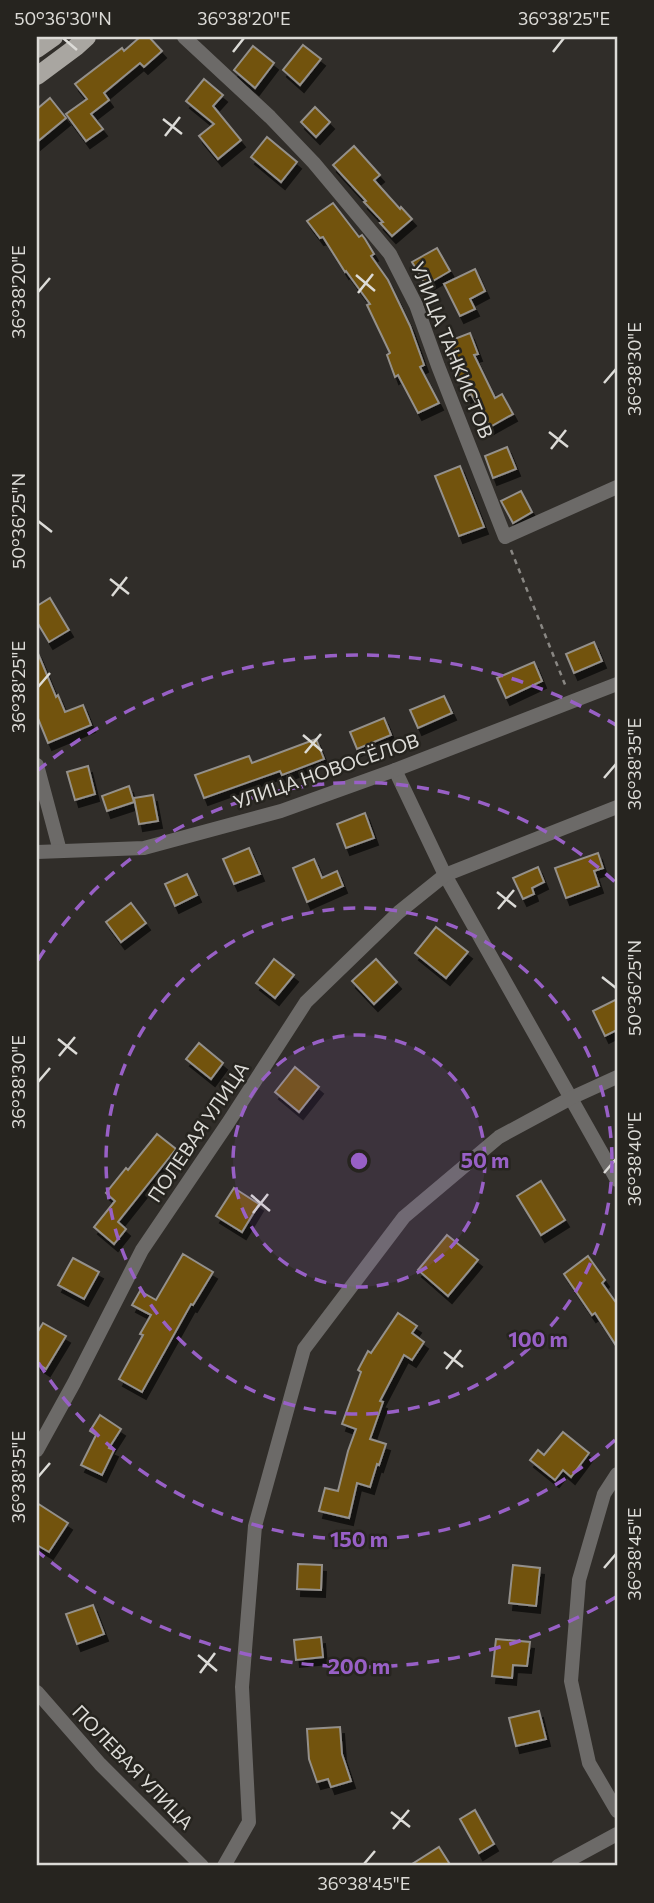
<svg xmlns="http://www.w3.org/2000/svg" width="654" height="1903" font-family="Commissioner,sans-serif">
	<defs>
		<filter id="shadow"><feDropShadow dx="4" dy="7" stdDeviation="0" flood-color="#0009"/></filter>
	</defs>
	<rect width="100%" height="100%" fill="#302d29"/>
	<g fill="#725308" stroke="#94908b" stroke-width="2" filter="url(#shadow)">
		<path d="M140,37H149L162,51L144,67L140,63L104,93L109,100L91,114L103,129L86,141L66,114L87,99L75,84L122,48L124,51Z"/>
		<path d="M303,45L321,59L300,85L283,70Z"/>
		<path d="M253,46L274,63L255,88L234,70Z"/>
		<path d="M204,79L223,95L213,106L241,140L218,159L199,136L214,124L186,101Z"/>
		<path d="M50,98L66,118L37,142V109Z"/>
		<path d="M315,107L330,122L316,137L301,122Z"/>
		<path d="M267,137L297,162L281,182L251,157Z"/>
		<path d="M354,146L380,175L374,180L400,209L401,207L412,219L392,236L380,223L383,222L364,202L366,201L333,165Z"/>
		<path d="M333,203L359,237L362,235L365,239L374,254L371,256L388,280L410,326L424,365L420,367L439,403L418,413L398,375L395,377L387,355L390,353L367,305L370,304L346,271L345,272L323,237L320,238L307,221Z"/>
		<path d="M437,248L450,271L426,285L412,262Z"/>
		<path d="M475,269L485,291L470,299L475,309L460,316L444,284Z"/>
		<path d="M470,333L478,354L474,355L495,398L502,394L513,414L490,427L471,394L467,396L444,343Z"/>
		<path d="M507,447L516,469L493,478L485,456Z"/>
		<path d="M460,466L484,527L459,536L435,476Z"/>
		<path d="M521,491L532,512L513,523L501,501Z"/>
		<path d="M50,598L69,630L49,642L37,622V606Z"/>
		<path d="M594,642L602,661L574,673L566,654Z"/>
		<path d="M37,651L56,697L58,695L65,712L83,705L91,725L48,743L37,716Z"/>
		<path d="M534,662L542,681L506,698L497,678Z"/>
		<path d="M444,696L452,713L418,728L410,710Z"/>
		<path d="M384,718L391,735L357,749L350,732Z"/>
		<path d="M316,739L324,759L282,775L280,771L204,798L195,775L249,756L252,763Z"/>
		<path d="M88,766L95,794L75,800L67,772Z"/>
		<path d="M129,786L134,802L107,811L102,796Z"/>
		<path d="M153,795L158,821L139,824L134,798Z"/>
		<path d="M365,813L374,838L346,848L337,824Z"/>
		<path d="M249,848L260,874L234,884L223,859Z"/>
		<path d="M598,853L603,868L594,871L599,886L566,898L555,868Z"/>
		<path d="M314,859L322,878L337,871L343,886L307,902L293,868Z"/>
		<path d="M538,867L544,882L532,888L534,894L523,899L513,878Z"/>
		<path d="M187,874L197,895L175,906L165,884Z"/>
		<path d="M131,903L146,923L121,942L106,922Z"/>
		<path d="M436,927L468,952L446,978L415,953Z"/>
		<path d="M274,959L294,975L275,998L256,983Z"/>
		<path d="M376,959L397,982L374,1004L352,981Z"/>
		<path d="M617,999V1030L605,1036L593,1011Z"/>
		<path d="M199,1043L223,1063L211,1079L186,1059Z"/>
		<path d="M295,1067L319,1087L299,1112L275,1092Z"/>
		<path d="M157,1134L176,1149L118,1222L126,1229L114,1244L94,1227L115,1201L106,1193L126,1168L128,1170Z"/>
		<path d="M541,1181L565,1220L541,1235L517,1196Z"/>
		<path d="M234,1188L259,1204L242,1232L216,1216Z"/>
		<path d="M447,1235L478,1260L448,1296L418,1270Z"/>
		<path d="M183,1254L213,1272L193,1305L191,1304L142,1392L119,1379L143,1335L140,1334L151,1315L132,1305L140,1291L156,1300Z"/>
		<path d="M588,1256L605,1280L602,1283L617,1304V1347L595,1313L592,1315L564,1274Z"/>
		<path d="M73,1258L99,1272L84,1299L58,1285Z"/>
		<path d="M398,1313L417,1326L412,1333L424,1342L412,1360L404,1355L380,1401L383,1402L370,1439L386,1444L379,1465L377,1464L370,1487L357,1483L349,1518L319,1511L325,1488L338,1491L348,1451L356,1429L342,1424L361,1372L358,1370L368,1351L371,1353Z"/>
		<path d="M43,1323L66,1336L46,1369L37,1363V1333Z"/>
		<path d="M100,1415L121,1429L109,1448L114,1450L102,1475L81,1465L96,1435L90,1431Z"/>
		<path d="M563,1432L589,1453L571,1477L563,1470L555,1480L530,1460L538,1450L544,1455Z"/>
		<path d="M37,1503L68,1523L49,1552L37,1545Z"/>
		<path d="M298,1564L322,1565L321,1590L297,1589Z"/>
		<path d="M513,1565L540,1568L536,1606L509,1603Z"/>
		<path d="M93,1605L104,1634L77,1644L66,1614Z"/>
		<path d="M321,1637L323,1657L296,1660L294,1640Z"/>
		<path d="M496,1639L530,1642L527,1666L513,1665L512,1678L492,1676Z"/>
		<path d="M539,1711L546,1739L516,1746L509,1718Z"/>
		<path d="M340,1727L342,1754L351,1781L331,1787L328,1779L317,1782L309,1759L307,1729Z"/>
		<path d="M475,1810L494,1844L479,1853L460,1819Z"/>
		<path d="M439,1847L451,1866H409Z"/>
	</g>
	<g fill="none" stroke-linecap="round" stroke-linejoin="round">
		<path stroke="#898783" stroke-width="2.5" stroke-dasharray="5 5" stroke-linecap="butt" d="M511,550L566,687"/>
		<g stroke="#6c6a68" stroke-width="14">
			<path d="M184,37L270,117L314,163L390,254L416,305L438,366L505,537L617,487"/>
			<path d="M37,765L60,851"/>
			<path d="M395,770L445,875L617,1180"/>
			<path d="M37,852L144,848L281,811L395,770L617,684"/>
			<path d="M37,1450L74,1383L142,1250L228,1123L306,1002L399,912L445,875L617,807"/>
			<path d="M617,1474L604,1494L579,1580L571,1681L589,1763L617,1811"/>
			<path d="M37,1692L100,1764L202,1866"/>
			<path d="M224,1866L249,1822L242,1687L255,1526L304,1349L404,1217L499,1137L571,1098L617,1077"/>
			<path d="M558,1866L617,1834"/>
		</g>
		<g stroke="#a9a6a1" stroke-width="18">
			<path d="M37,49L54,37"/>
			<path d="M37,76L76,47L87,37"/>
		</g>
	</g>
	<path fill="none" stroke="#dcdbd7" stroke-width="2.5" d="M63,38L77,50M233,52L244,38M553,52L564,38M163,119L182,134M165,136L180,117M356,275L375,291M38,292L50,278M358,293L373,274M604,383L616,369M549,432L568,447M551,449L566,430M38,521L52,532M110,579L129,594M112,596L127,577M38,687L50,673M303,735L322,751M305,753L321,734M604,778L616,764M497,892L516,907M498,909L514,890M602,977L616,988M58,1039L77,1054M59,1056L75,1037M38,1082L50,1068M604,1173L616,1159M251,1195L270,1211M253,1213L268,1194M444,1352L463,1367M446,1369L461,1350M38,1477L50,1463M604,1568L616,1554M198,1655L217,1671M200,1673L215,1653M391,1812L410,1827M393,1829L409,1810M364,1864L375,1851"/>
	<circle cx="359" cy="1161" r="126" fill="#9860c6" fill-opacity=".12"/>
	<g fill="none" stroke="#9860c6" stroke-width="3.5" stroke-dasharray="12 9">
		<circle cx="359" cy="1161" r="126"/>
		<circle cx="359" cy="1161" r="253"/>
		<path d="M615 1440A379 379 0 0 1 38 1362M38 960A379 379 0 0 1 615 882"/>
		<path d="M616 1597A506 506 0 0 1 37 1551M37 771A506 506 0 0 1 616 725"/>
	</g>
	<g text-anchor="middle" stroke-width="5" stroke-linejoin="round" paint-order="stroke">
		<g font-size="19" fill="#dcdbd7" stroke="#26241f">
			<text transform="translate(452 350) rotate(68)" y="7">УЛИЦА ТАНКИСТОВ</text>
			<text transform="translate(326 771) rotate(-19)" y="7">УЛИЦА НОВОСЁЛОВ</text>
			<text transform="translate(198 1132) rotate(-56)" y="7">ПОЛЕВАЯ УЛИЦА</text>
			<text transform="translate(133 1767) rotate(46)" y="7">ПОЛЕВАЯ УЛИЦА</text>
		</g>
	</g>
	<circle cx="359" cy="1161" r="10" fill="#9860c6" stroke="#26241f" stroke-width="3.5"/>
	<g font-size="21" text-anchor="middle" font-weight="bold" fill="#9860c6" stroke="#26241f" stroke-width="5" stroke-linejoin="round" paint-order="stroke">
		<text x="485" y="1168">50 m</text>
		<text x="538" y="1347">100 m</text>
		<text x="359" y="1547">150 m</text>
		<text x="359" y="1674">200 m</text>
	</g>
	<rect width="654" height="1903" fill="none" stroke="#26241f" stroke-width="77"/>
	<rect x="38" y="38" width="578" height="1826" fill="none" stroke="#dcdbd7" stroke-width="2.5"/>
	<g font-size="18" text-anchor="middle" fill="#dcdbd7">
		<text x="63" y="25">50°36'30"N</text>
		<text x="244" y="25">36°38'20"E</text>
		<text x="564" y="25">36°38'25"E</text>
		<text transform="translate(19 292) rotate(-90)" y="6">36°38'20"E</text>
		<text transform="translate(635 369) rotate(-90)" y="6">36°38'30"E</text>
		<text transform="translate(19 521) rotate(-90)" y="6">50°36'25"N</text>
		<text transform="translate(19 687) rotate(-90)" y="6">36°38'25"E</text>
		<text transform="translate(635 764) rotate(-90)" y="6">36°38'35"E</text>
		<text transform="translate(635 988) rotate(-90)" y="6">50°36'25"N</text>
		<text transform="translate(19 1082) rotate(-90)" y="6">36°38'30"E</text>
		<text transform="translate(635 1159) rotate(-90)" y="6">36°38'40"E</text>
		<text transform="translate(19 1477) rotate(-90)" y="6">36°38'35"E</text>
		<text transform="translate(635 1554) rotate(-90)" y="6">36°38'45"E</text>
		<text x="364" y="1890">36°38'45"E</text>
	</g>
</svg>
